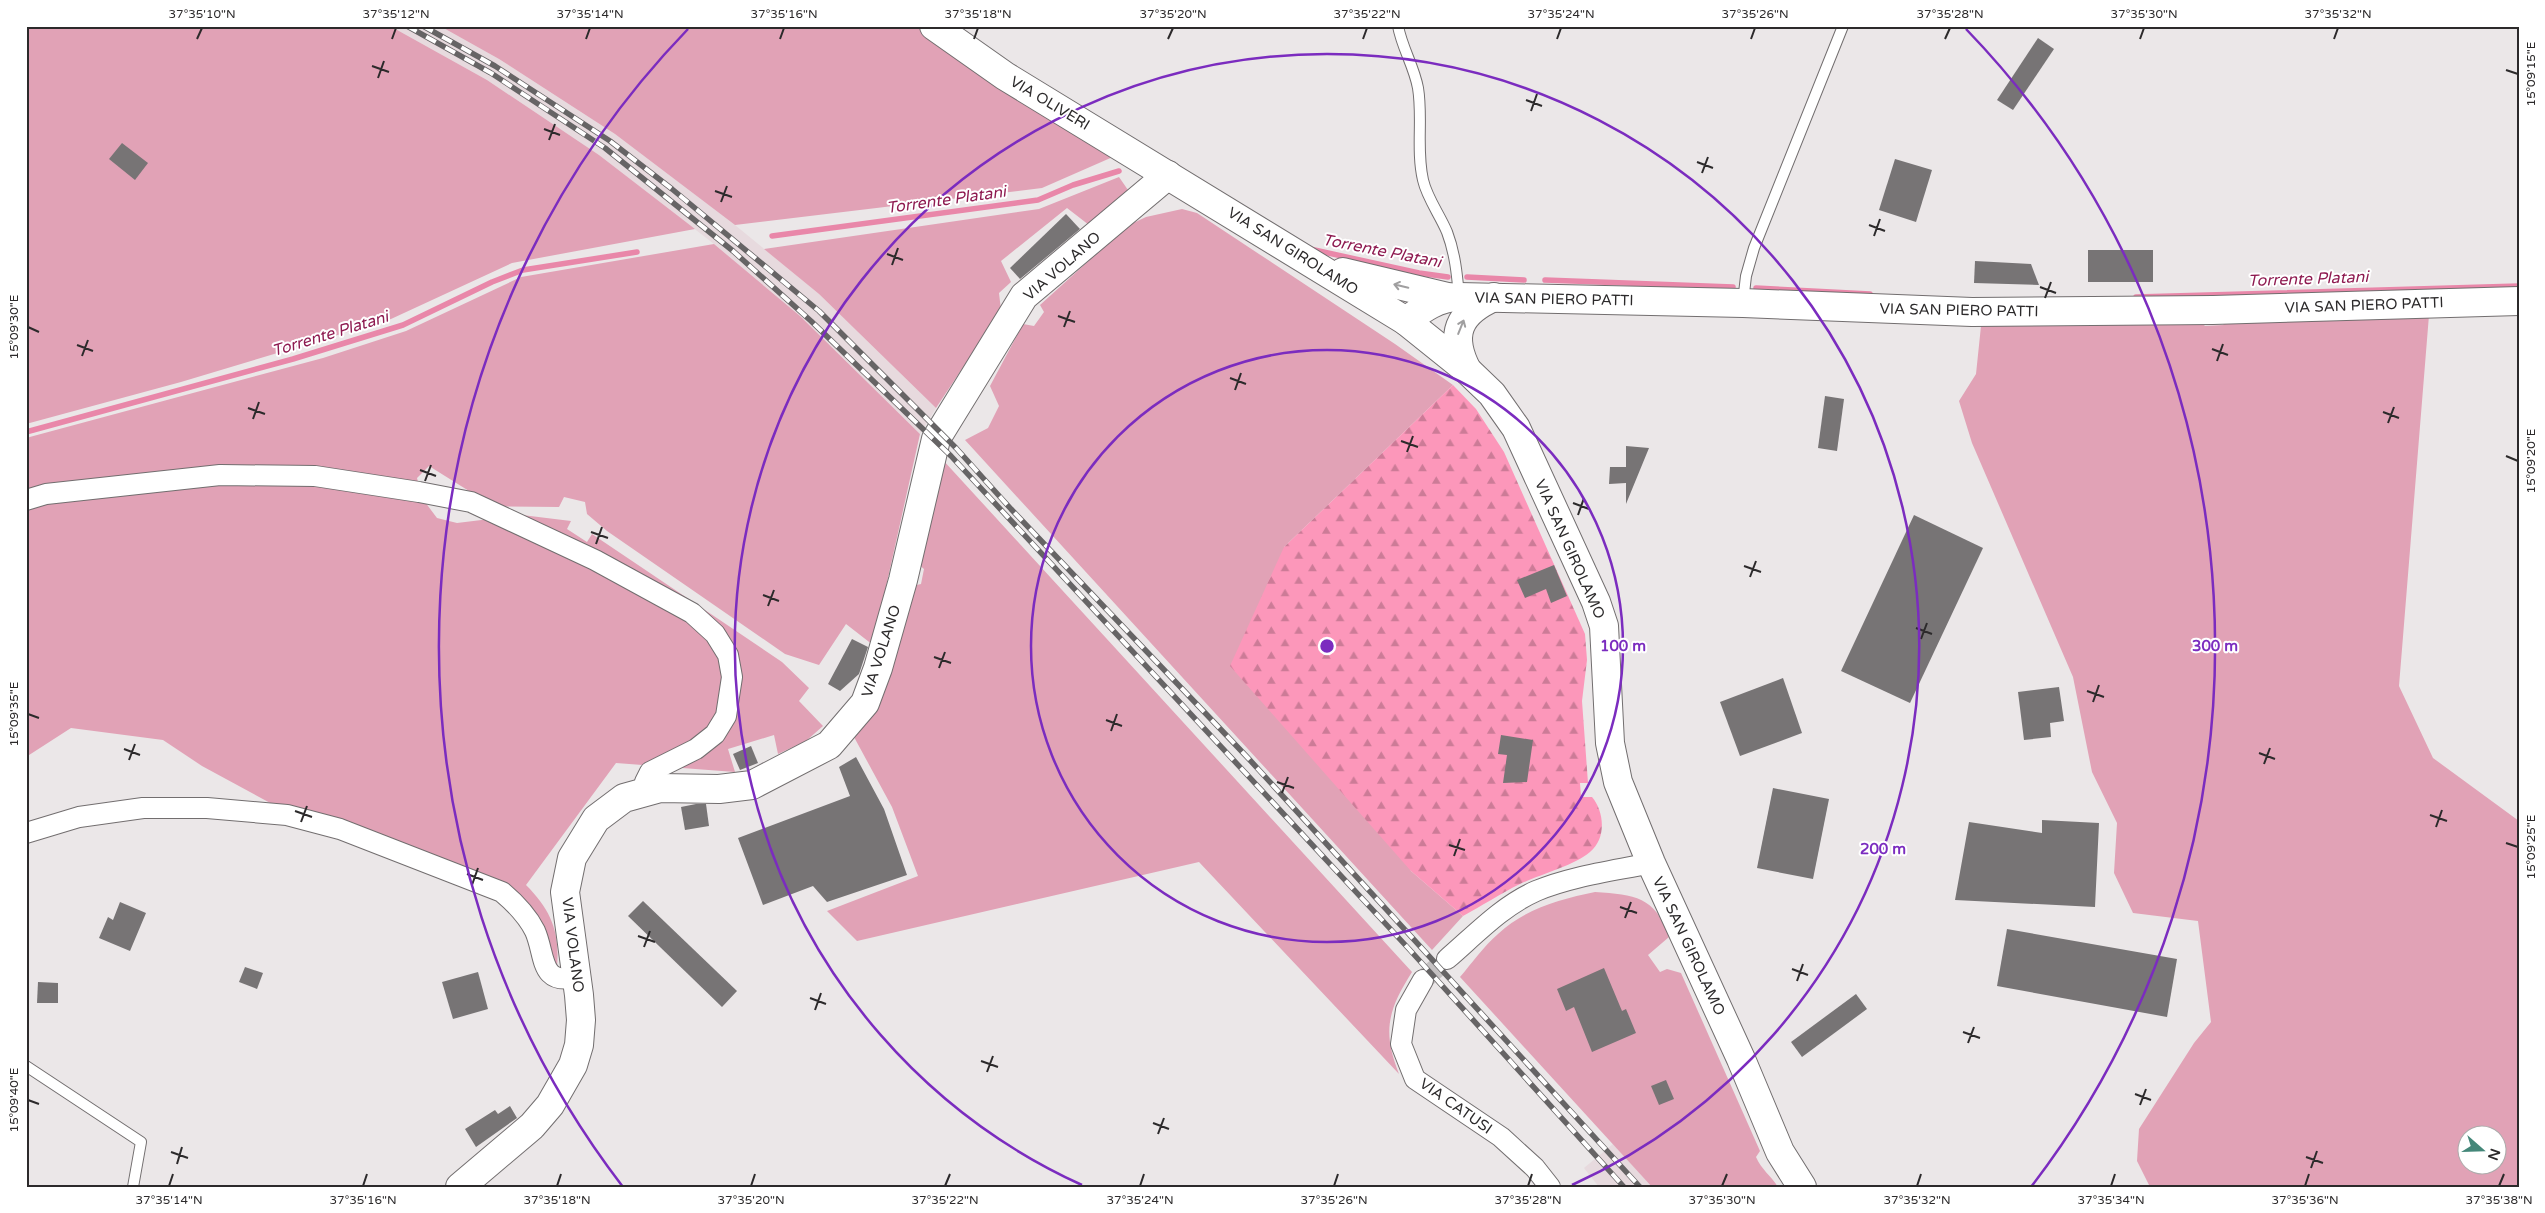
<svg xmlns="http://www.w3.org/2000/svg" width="2545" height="1213" font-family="'Varela Round',sans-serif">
	<defs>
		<pattern id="forest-firs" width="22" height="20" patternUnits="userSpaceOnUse" patternTransform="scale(1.25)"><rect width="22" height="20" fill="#fc97ba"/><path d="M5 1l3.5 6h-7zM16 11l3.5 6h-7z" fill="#cc7b97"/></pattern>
	</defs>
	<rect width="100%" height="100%" fill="#ebe7e8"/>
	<g fill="#e7dade">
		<path d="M390,26H440L499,59L615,134L735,225L819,294L936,408L920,434L800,316L714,244L599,155L487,80Z"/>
		<path d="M1613,1144L1652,1187H1599L1584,1168Z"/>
	</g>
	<g fill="#e1a2b6" fill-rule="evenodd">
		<path d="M26,26H390L487,80L599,155L695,229L512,263L391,319L181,382L26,424Z"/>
		<path d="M440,26H917L951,53L1115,156L1042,188L735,225L615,134L499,59Z"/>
		<path d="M1119,177L1128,190L1089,225L1067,208L1001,261L1011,282L999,293L1001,310L936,408L819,294L764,249L1039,209Z"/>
		<path d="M1182,209L1197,213L1395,344L1453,385L1284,547L1411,871L1463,916L1432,950L965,440L988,428L999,406L990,386L1023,324L1034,326L1044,312L1040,305L1127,226L1146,217Z"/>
		<path d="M714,244L800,316L920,434L873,645L846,624L819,665L785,654L607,531L587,514L585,502L564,497L559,507L477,506L469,491L429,466L417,478L422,498L437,518L457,523L522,515L571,521L567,529L587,542L592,534L782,662L809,688L799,701L823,726L806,741L778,754L774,735L728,749L735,772L616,763L526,885C551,910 560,932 557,967L535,916L285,811L202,766L163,740L71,728L26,757V438L323,358L406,331L521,277Z"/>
		<path d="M2429,315L2399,686L2433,758L2519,821V1187H2150L2137,1161L2139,1129L2194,1043L2211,1022L2198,921L2133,913L2114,873L2117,823L2092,772L2073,677L1972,443L1959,401L1976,374L1981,326L2197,318L2205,326L2223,325L2229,318ZM2468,1136H2498V1166H2468Z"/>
		<path d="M942,459L1412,972C1388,1010 1382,1031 1399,1074L1199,862L857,941L827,911L918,876L892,807L854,737L875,706L894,663L912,586L921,584L924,569L918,564Z"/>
		<path d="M1595,892C1635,895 1655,896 1669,937L1648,955L1660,972L1667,969L1681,973L1760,1151L1756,1157C1761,1169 1771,1176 1778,1187H1652L1460,977C1472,963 1484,946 1498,934C1525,909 1560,899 1595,892Z"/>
	</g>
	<path fill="url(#forest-firs)" d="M1453,385L1476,409L1504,452L1585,634L1587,660L1582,701L1588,783H1580L1581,797H1592C1604,811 1607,838 1590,852C1573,866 1541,874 1520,884C1501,893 1482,906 1463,916L1411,871L1230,666L1284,547Z"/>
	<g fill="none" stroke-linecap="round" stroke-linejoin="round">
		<g stroke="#e987a9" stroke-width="5.5">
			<path d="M772,236L1038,200L1073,185L1119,171"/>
			<path d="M1310,249L1419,273L1448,277"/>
			<path d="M1467,277L1524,280"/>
			<path d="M1545,280L1733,287"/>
			<path d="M1756,288L1870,294"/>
			<path d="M2136,297L2519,286"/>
			<path d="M26,432L293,359L403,325L492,282L523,270L637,252"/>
		</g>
	</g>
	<g fill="#777475">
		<path d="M2038,38L2054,49L2013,110L1997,100Z"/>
		<path d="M122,143L148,163L135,180L109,159Z"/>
		<path d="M1895,159L1932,170L1916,222L1879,210Z"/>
		<path d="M1066,214L1080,229L1020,279L1010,268Z"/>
		<rect x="2088" y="250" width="65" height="32"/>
		<path d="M1975,261L2031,264L2039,285L1974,283Z"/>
		<path d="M1825,396L1844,399L1837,451L1818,448Z"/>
		<path d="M1626,446L1649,448L1626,504V483L1609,484L1610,467H1626Z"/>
		<path d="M1914,515L1983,548L1910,703L1841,671Z"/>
		<path d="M1554,565L1567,596L1551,603L1546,589L1525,598L1517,580Z"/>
		<path d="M852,639L868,647L859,674L840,691L828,684Z"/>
		<path d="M1783,678L1802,733L1740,756L1720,702Z"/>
		<path d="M2059,687L2064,721L2050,723L2051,737L2024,740L2018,692Z"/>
		<path d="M1501,735L1533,740L1527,782L1503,783L1507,755L1498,754Z"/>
		<path d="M751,746L758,763L740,770L733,754Z"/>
		<path d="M856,757L884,809L907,875L827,902L813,886L763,905L738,838L850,796L839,767Z"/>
		<path d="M1773,788L1829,799L1813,879L1757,868Z"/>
		<path d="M696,804H706L709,826L685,830L681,807Z"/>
		<path d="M2042,820L2099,823L2095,907L1955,900L1969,822L2042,833Z"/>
		<path d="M643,901L737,991L722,1007L628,916Z"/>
		<path d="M120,902L146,913L130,951L99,938L108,917L113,920Z"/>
		<path d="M2007,929L2177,959L2167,1017L1997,986Z"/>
		<path d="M245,967L263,973L257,989L239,982Z"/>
		<path d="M1604,968L1622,1011L1626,1009L1636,1033L1592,1052L1574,1007L1566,1011L1557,989Z"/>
		<path d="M478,972L488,1009L453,1019L442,982Z"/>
		<path d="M38,982L58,983V1003H37Z"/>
		<path d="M1856,994L1867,1009L1802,1057L1791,1042Z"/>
		<path d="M1666,1080L1674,1099L1659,1105L1651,1086Z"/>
		<path d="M510,1106L517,1118L476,1147L465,1129L495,1110L498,1114Z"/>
	</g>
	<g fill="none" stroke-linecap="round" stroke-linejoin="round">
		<path stroke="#c5c1c2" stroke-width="20" stroke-dasharray="20 10" stroke-linecap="butt" d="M1423,980L1447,959"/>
		<g stroke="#726e6f" stroke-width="12">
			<g id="lane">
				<path d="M1398,26C1402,48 1414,66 1418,88C1423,118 1416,150 1423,180C1427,198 1440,215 1447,232C1455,253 1457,274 1459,296"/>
				<path d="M1743,302L1746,276L1754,248L1843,26"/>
				<path d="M26,1066L141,1142L133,1187"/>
			</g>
		</g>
		<g stroke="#726e6f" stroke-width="22">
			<g id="street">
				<path d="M26,500L46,494L220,475L315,476L419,492L471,502L595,560L692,613L715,634L728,655L732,677L726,716L715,734L696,749L650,772L645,782V792"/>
				<path d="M26,833L79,817L143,808H207L287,815L340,829L502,892C515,903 527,915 535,931C546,956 539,986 577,977"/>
				<path d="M1447,959C1475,935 1502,906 1536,891C1572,876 1613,871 1651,863"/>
				<path d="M1423,980L1406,1010L1401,1044L1415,1079L1501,1137L1535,1168L1550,1187"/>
			</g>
		</g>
		<g stroke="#726e6f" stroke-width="30">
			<g id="secondary">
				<path d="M934,26L1005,76L1406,321L1467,370L1492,394L1516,428L1596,602L1604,626L1610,743L1618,782L1651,863L1741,1059L1780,1152L1802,1187"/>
				<path d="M1343,272L1448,297"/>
				<path d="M1406,321C1422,309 1438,297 1459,297L1743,303L1972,312L2213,310L2519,301"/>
				<path d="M1467,370C1449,335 1458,313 1494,297"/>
				<path d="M460,1187L532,1126L550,1105L573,1065L579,1045L581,1020L579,995L565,892L572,858L596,819L624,798L660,788L719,789L752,785L829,745L865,703L878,668L903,580L936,439L1024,296L1168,175"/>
			</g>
		</g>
		<use href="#lane" stroke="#fff" stroke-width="10"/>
		<use href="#street" stroke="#fff" stroke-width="20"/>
		<use href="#secondary" stroke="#fff" stroke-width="28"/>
		<g stroke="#666465" stroke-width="5.5">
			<g id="rail">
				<path d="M407,26L491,73L605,148L733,251L811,321L951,456L1409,949L1624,1187"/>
				<path d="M423,26L495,66L610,141L672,189L819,311L956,448L1011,509L1248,758L1640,1187"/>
			</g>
		</g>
		<use href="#rail" stroke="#fff" stroke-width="4" stroke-dasharray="11" stroke-linecap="butt"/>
	</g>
	<defs><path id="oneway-shaft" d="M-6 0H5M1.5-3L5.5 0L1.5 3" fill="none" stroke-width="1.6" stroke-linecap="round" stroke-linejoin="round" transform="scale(1.25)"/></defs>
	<g stroke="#a09fa0">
		<use href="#oneway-shaft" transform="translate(1401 286) rotate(-167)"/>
		<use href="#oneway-shaft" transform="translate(1461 327) rotate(-68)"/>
	</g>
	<path fill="none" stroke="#2c2a2b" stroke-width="2" d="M197,39L202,28M392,39L396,28M586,39L590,28M780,39L784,28M974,39L978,28M1168,39L1173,28M1363,39L1367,28M1557,39L1561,28M1751,39L1755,28M1945,39L1950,28M2140,39L2144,28M2334,39L2338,28M372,66L389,72M2506,70L2518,74M378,78L384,61M1526,100L1542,106M1531,111L1537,94M544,129L560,135M549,140L555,124M1697,162L1713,168M1702,173L1708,157M715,191L732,197M721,202L727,186M1869,225L1885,231M1874,236L1880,219M887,254L903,260M892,265L898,248M2040,287L2056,293M2045,298L2051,282M1058,316L1075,322M28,327L39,332M1064,327L1070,311M77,345L93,351M2212,349L2228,355M82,356L88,340M2217,361L2223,344M1230,378L1246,384M1235,390L1241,373M248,408L265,414M2383,412L2399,418M253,419L259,402M2388,423L2394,407M1401,441L1418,447M1407,452L1413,436M2506,456L2518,461M420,470L436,476M425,481L431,465M1573,503L1589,509M1578,515L1584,498M591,532L608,538M596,544L602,527M1744,566L1761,572M1750,577L1756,561M763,595L779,601M768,606L774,590M1916,628L1932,634M1921,639L1927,623M934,657L951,663M939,668L945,652M2087,691L2104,697M2093,702L2099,685M28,714L39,718M1106,720L1122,726M1111,731L1117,714M124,749L140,755M2259,753L2275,759M129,760L135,744M2264,764L2270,748M1277,782L1294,788M1282,793L1288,777M295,811L312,817M2430,815L2447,821M301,822L307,806M2436,827L2442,810M2506,843L2518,847M1449,845L1465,850M1454,856L1460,839M467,874L483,880M472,885L478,868M1620,907L1637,913M1625,918L1631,902M638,936L655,942M644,947L650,931M1792,969L1808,975M1797,981L1803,964M810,998L826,1004M815,1010L821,993M1963,1032L1980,1038M1968,1043L1974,1027M981,1061L998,1067M987,1072L993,1056M2135,1094L2151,1100M28,1100L39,1104M2140,1105L2146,1089M1153,1123L1169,1129M1158,1134L1164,1118M171,1152L188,1158M2306,1157L2323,1163M177,1164L182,1147M2311,1168L2317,1151M169,1186L173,1174M363,1186L367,1174M557,1186L561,1174M751,1186L755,1174M945,1186L950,1174M1140,1186L1144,1174M1334,1186L1338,1174M1528,1186L1532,1174M1722,1186L1727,1174M1917,1186L1921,1174M2111,1186L2115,1174M2305,1186L2309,1174M2499,1186L2504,1174"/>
	<g fill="none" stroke="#7b2cbf" stroke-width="2.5">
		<circle cx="1327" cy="646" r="296"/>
		<path d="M1082 1185A592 592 0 1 1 1572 1185"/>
		<path d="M623 1187A888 888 0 0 1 688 29M1966 29A888 888 0 0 1 2031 1187"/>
	</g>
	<g text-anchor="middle" stroke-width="4" stroke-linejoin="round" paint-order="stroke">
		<g font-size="15" fill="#2c2a2b" stroke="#fff">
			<text transform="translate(1050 103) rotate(31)" y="5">VIA OLIVERI</text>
			<text transform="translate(1293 251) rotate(32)" y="5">VIA SAN GIROLAMO</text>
			<text transform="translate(1062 266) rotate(-41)" y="5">VIA VOLANO</text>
			<text transform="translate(1554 299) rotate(1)" y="5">VIA SAN PIERO PATTI</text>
			<text transform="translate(2364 305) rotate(-2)" y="5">VIA SAN PIERO PATTI</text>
			<text transform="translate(1959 310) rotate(1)" y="5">VIA SAN PIERO PATTI</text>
			<text transform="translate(1570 549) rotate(66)" y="5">VIA SAN GIROLAMO</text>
			<text transform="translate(881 651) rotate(-72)" y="5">VIA VOLANO</text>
			<text transform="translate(573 945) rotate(83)" y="5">VIA VOLANO</text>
			<text transform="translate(1689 946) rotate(65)" y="5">VIA SAN GIROLAMO</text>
			<text transform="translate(1456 1106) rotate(35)" y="5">VIA CATUSI</text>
		</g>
		<g font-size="16" font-style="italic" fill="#8e1a50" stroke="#fff">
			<text transform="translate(946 199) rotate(-8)" y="6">Torrente Platani</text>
			<text transform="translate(1382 250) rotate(11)" y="6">Torrente Platani</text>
			<text transform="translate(2308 278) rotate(-2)" y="6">Torrente Platani</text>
			<text transform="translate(330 333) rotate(-17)" y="6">Torrente Platani</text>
		</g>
	</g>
	<circle cx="1327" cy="646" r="8" fill="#7b2cbf" stroke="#fff" stroke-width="2.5"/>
	<g font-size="15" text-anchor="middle" font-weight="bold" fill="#7b2cbf" stroke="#fff" stroke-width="4" stroke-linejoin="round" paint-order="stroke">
		<text x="1623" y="651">100 m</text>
		<text x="2215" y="651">300 m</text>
		<text x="1883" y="854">200 m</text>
	</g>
	<rect width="2545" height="1213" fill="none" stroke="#ffffff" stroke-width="55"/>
	<g transform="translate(2482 1150) rotate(110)"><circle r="24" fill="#ffffff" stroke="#abaaaa"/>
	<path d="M0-4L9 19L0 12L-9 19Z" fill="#448779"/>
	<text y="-8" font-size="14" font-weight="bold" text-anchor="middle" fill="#2c2a2b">N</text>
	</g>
	<rect x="28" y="28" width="2490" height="1158" fill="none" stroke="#2c2a2b" stroke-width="2"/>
	<g font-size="12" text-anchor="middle" fill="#2c2a2b">
		<text x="202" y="18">37°35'10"N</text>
		<text x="396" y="18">37°35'12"N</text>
		<text x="590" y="18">37°35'14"N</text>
		<text x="784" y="18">37°35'16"N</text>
		<text x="978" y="18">37°35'18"N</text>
		<text x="1173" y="18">37°35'20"N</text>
		<text x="1367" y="18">37°35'22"N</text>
		<text x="1561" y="18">37°35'24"N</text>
		<text x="1755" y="18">37°35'26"N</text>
		<text x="1950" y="18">37°35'28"N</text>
		<text x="2144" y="18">37°35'30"N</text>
		<text x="2338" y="18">37°35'32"N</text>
		<text transform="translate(2531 74) rotate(-90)" y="4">15°09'15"E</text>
		<text transform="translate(14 327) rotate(-90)" y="4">15°09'30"E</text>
		<text transform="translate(2531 461) rotate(-90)" y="4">15°09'20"E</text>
		<text transform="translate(14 714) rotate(-90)" y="4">15°09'35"E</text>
		<text transform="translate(2531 847) rotate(-90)" y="4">15°09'25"E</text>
		<text transform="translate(14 1100) rotate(-90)" y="4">15°09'40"E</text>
		<text x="169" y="1204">37°35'14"N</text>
		<text x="363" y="1204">37°35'16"N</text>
		<text x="557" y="1204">37°35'18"N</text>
		<text x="751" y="1204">37°35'20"N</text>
		<text x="945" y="1204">37°35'22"N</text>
		<text x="1140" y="1204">37°35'24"N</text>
		<text x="1334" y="1204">37°35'26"N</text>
		<text x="1528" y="1204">37°35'28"N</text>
		<text x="1722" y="1204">37°35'30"N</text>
		<text x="1917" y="1204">37°35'32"N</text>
		<text x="2111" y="1204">37°35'34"N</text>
		<text x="2305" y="1204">37°35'36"N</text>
		<text x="2499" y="1204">37°35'38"N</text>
	</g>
</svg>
